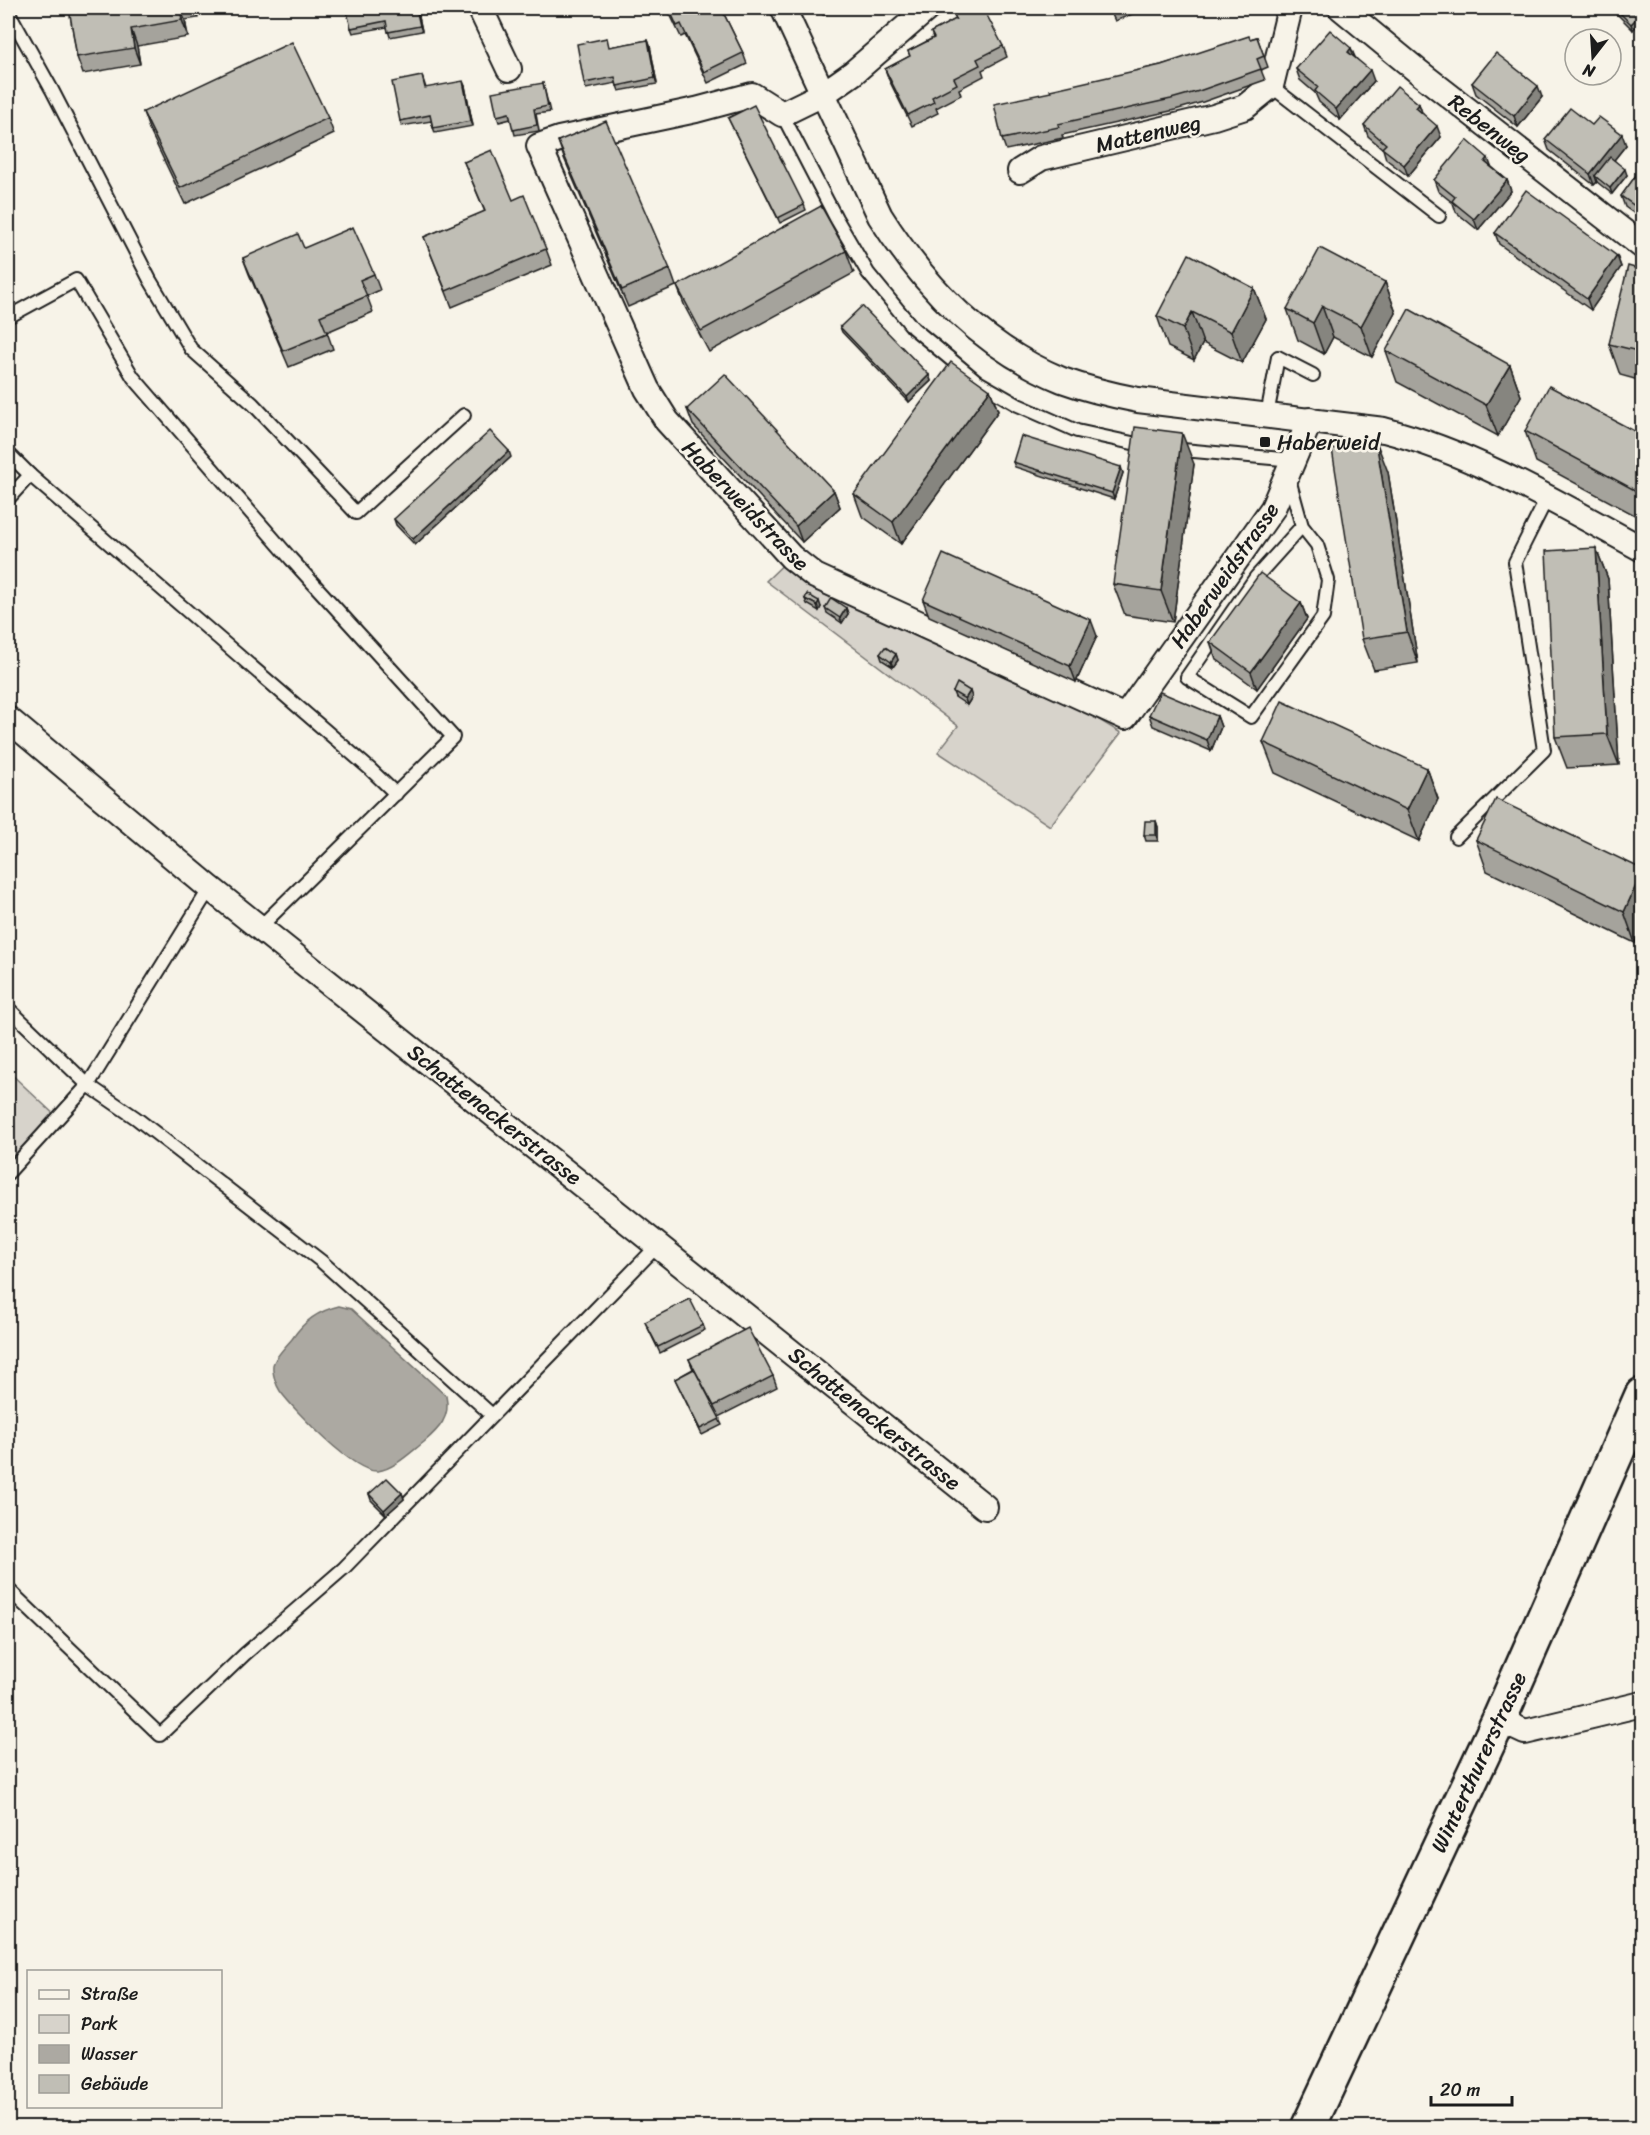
<svg xmlns="http://www.w3.org/2000/svg" width="1650" height="2135" font-family="Sriracha,sans-serif">
	<rect width="100%" height="100%" fill="#f7f3e8"/>
	<filter id="ink" filterUnits="userSpaceOnUse"><feTurbulence type="fractalNoise" baseFrequency=".0167" numOctaves="2"/><feDisplacementMap in="SourceGraphic" scale="12" xChannelSelector="R" yChannelSelector="G"/><feConvolveMatrix kernelMatrix="1 2 1 2 8 2 1 2 1" color-interpolation-filters="sRGB"/></filter>
	<g filter="url(#ink)">
		<g fill="#d7d3cb" stroke="#7a7874" stroke-width="1.5">
			<path d="M791,557L1003,662L1121,733L1050,826L938,752L958,726L766,581Z"/>
			<path d="M8,1071L60,1120L8,1165Z"/>
		</g>
		<path fill="#aca9a2" stroke="#72716c" stroke-width="1.5" d="M339,1306L351,1309L446,1396C451,1417 439,1429 424,1442C411,1452 394,1469 378,1471C355,1474 294,1410 280,1391C276,1385 272,1373 273,1365C275,1357 286,1346 292,1339C304,1321 318,1311 339,1306Z"/>
		<g fill="none" stroke-linecap="round" stroke-linejoin="round">
			<g stroke="#1c1c1c" stroke-width="16">
				<g id="lane">
					<path d="M8,11L52,90L150,280L191,349L253,404L356,513L464,415"/>
					<path d="M1271,86L1439,216"/>
					<path d="M782,114L836,218L868,273L913,328L978,382L1018,405L1077,431L1146,446"/>
					<path d="M8,317L76,280L133,377L291,559L453,737L260,927"/>
					<path d="M1267,415L1278,357L1313,375"/>
					<path d="M1172,449L1293,460"/>
					<path d="M8,453L30,475L8,499"/>
					<path d="M30,475L370,769L396,794"/>
					<path d="M1289,479L1302,526L1256,577L1187,677L1251,717L1323,617L1328,580L1317,545L1302,526"/>
					<path d="M1456,837L1544,750L1515,562L1547,498"/>
					<path d="M8,1008L88,1085L136,1118L321,1261L492,1415"/>
					<path d="M8,1173L88,1085L210,888"/>
					<path d="M8,1589L160,1735L245,1654L344,1568L659,1244"/>
				</g>
			</g>
			<g stroke="#1c1c1c" stroke-width="28">
				<g id="street">
					<path d="M480,8L509,69"/>
					<path d="M783,8L880,216C924,286 984,348 1062,380C1087,389 1112,395 1138,400L1384,430C1476,454 1559,504 1642,549"/>
					<path d="M928,8L853,73L823,94L782,114L752,95L696,110L559,139L539,146L647,389L667,421L791,557L815,576L1125,717L1273,508L1310,420"/>
					<path d="M1341,8L1420,73L1642,246"/>
					<path d="M1020,171L1041,158L1214,117L1245,107L1271,86L1290,8"/>
					<path d="M8,719L210,888L985,1507"/>
					<path d="M1499,1720L1525,1732L1642,1704"/>
				</g>
			</g>
			<g stroke="#1c1c1c" stroke-width="38">
				<path id="secondary" d="M1308,2128L1499,1720L1642,1395"/>
			</g>
			<use href="#lane" stroke="#f7f3e8" stroke-width="12"/>
			<use href="#street" stroke="#f7f3e8" stroke-width="24"/>
			<use href="#secondary" stroke="#f7f3e8" stroke-width="33"/>
		</g>
		<g fill="#a5a39c" stroke="#1c1c1c" stroke-width="1.5">
			<path d="M69,8H196L198,18L185,20L188,37L137,46L140,64L83,74L77,57Z"/>
			<path d="M417,8L422,31L390,37L387,27L353,33L351,28Z"/>
			<path d="M667,8H721L743,53L747,64L708,83L685,35L681,37Z"/>
			<path d="M820,8H839L823,15Z"/>
			<path d="M1109,8H1144L1145,9L1115,21Z"/>
			<path d="M1611,8H1642L1633,30Z"/>
			<path d="M954,14L1003,46L1007,57L982,70L984,76L959,89L961,95L936,108L938,113L912,126L889,80L885,69L910,56L908,51L933,38L931,32L956,19Z"/>
			<path d="M1257,37L1268,67L1261,70L1265,80L1203,102L1175,110L1062,135L1063,138L1006,150L1002,139L1051,92L1161,65Z"/>
			<path d="M648,40L650,46L657,84L619,91L616,83L586,89L584,83L610,47Z"/>
			<path d="M1351,48L1355,57L1374,81L1340,120L1319,102L1315,93L1300,80L1296,69Z"/>
			<path d="M422,76L426,88L465,86L473,126L435,133L431,121L402,126L400,121Z"/>
			<path d="M543,83L550,112L536,114L539,131L515,135L511,119L499,122L497,116Z"/>
			<path d="M1472,83L1542,97L1518,127L1476,94Z"/>
			<path d="M1419,104L1422,113L1441,137L1408,176L1386,159L1383,149L1368,136L1364,125Z"/>
			<path d="M143,112L328,118L334,134L185,204L149,129Z"/>
			<path d="M728,118L804,205L806,210L780,223Z"/>
			<path d="M1592,125L1626,145L1614,160L1627,175L1612,194L1597,182L1594,185L1549,150L1545,139Z"/>
			<path d="M558,141L670,269L676,286L628,307L564,158Z"/>
			<path d="M1642,155V219L1625,207L1621,196L1640,170L1637,162Z"/>
			<path d="M464,162L513,200L546,249L552,265L452,307L424,237L485,212Z"/>
			<path d="M1492,167L1507,180L1511,191L1478,230L1456,212L1453,203L1438,191L1434,180Z"/>
			<path d="M1495,233L1617,256L1621,267L1591,310L1499,244Z"/>
			<path d="M304,248L374,274L380,290L367,296L373,312L327,332L333,349L289,367L249,274L243,258Z"/>
			<path d="M846,251L854,273L709,352L685,307L677,286Z"/>
			<path d="M1642,270V381L1620,375L1609,344Z"/>
			<path d="M1385,282L1396,313L1372,357L1333,337L1324,354L1298,340L1287,309Z"/>
			<path d="M1254,288L1266,319L1242,363L1203,343L1194,360L1168,347L1157,316Z"/>
			<path d="M840,327L929,375L931,381L909,402L842,332Z"/>
			<path d="M1386,351L1510,365L1521,396L1498,436L1397,382Z"/>
			<path d="M990,390L998,411L901,544L862,516L854,494Z"/>
			<path d="M687,409L834,491L840,507L802,542L693,425Z"/>
			<path d="M1525,431L1642,435V519L1536,462Z"/>
			<path d="M511,457L415,545L396,525L394,519Z"/>
			<path d="M1013,462L1123,473L1114,499L1015,467Z"/>
			<path d="M1194,464L1173,622L1125,615L1113,584Z"/>
			<path d="M1388,472L1418,663L1374,670L1362,639Z"/>
			<path d="M1596,548L1608,579L1619,765L1567,768L1555,737Z"/>
			<path d="M805,599L821,607L819,611L807,604Z"/>
			<path d="M923,600L1097,636L1076,682L929,616Z"/>
			<path d="M1301,603L1307,619L1257,689L1216,659L1210,642Z"/>
			<path d="M825,608H846L848,614L842,623L827,613Z"/>
			<path d="M880,654H896L898,660L893,667L882,660Z"/>
			<path d="M953,692L972,697L967,705L955,697Z"/>
			<path d="M1149,715L1217,716L1221,727L1211,751L1153,726Z"/>
			<path d="M1263,742L1427,768L1438,799L1419,841L1275,773Z"/>
			<path d="M1156,821L1158,827V841H1146L1144,835Z"/>
			<path d="M1476,840L1642,869L1635,943L1487,871Z"/>
			<path d="M645,1322L703,1325L705,1330L660,1353Z"/>
			<path d="M689,1359L773,1376L777,1387L718,1417L722,1425L702,1435L675,1379L693,1369Z"/>
			<path d="M402,1493L404,1499L386,1515L371,1500L369,1494Z"/>
		</g>
		<g fill="#86857f" stroke="#1c1c1c" stroke-width="1.5">
			<path d="M180,8L185,20L188,37L182,20Z"/>
			<path d="M416,8H417L422,31L420,26Z"/>
			<path d="M1642,13V20L1633,30L1631,24Z"/>
			<path d="M131,29L137,46L140,64L134,48Z"/>
			<path d="M648,40L650,46L657,84L655,78Z"/>
			<path d="M1351,48L1355,59L1348,52Z"/>
			<path d="M1370,70L1374,81L1340,120L1336,109Z"/>
			<path d="M463,81L465,86L473,126L471,121Z"/>
			<path d="M1538,86L1542,97L1518,127L1514,116Z"/>
			<path d="M1419,104L1423,115L1416,108Z"/>
			<path d="M1437,126L1441,137L1408,176L1404,165Z"/>
			<path d="M1622,134L1626,145L1599,179L1595,176L1597,182L1594,185L1590,174Z"/>
			<path d="M1488,158L1492,169L1485,162Z"/>
			<path d="M1625,169L1627,175L1612,194L1610,188Z"/>
			<path d="M1507,180L1511,191L1478,230L1474,219Z"/>
			<path d="M1617,256L1621,267L1591,310L1587,299Z"/>
			<path d="M1385,282L1396,313L1372,357L1361,326Z"/>
			<path d="M1254,288L1266,319L1242,363L1231,332Z"/>
			<path d="M1322,306L1333,337L1324,354L1313,323Z"/>
			<path d="M1192,312L1203,343L1194,360L1183,329Z"/>
			<path d="M1510,365L1521,396L1498,436L1486,405Z"/>
			<path d="M929,375L931,381L909,402L907,397Z"/>
			<path d="M990,390L998,411L901,544L893,522Z"/>
			<path d="M1182,433L1194,464L1173,622L1161,591Z"/>
			<path d="M1376,441L1388,472L1418,663L1407,632Z"/>
			<path d="M509,451L511,457L415,545L413,539Z"/>
			<path d="M1121,467L1123,473L1114,499L1112,493Z"/>
			<path d="M834,491L840,507L802,542L796,526Z"/>
			<path d="M1596,548L1608,579L1619,765L1607,734Z"/>
			<path d="M819,601L821,607L819,611L817,605Z"/>
			<path d="M1301,603L1307,619L1257,689L1251,672Z"/>
			<path d="M846,608L848,614L842,623L840,618Z"/>
			<path d="M1091,620L1097,636L1076,682L1070,666Z"/>
			<path d="M896,654L898,660L893,667L891,662Z"/>
			<path d="M970,691L972,697L967,705L965,699Z"/>
			<path d="M1217,716L1221,727L1211,751L1207,740Z"/>
			<path d="M1427,768L1438,799L1419,841L1407,810Z"/>
			<path d="M1156,821L1158,827V841L1156,835Z"/>
			<path d="M1642,872V927L1635,943L1624,912Z"/>
			<path d="M402,1493L404,1499L386,1515L384,1510Z"/>
		</g>
		<g fill="#c0beb5" stroke="#1c1c1c" stroke-width="1.5">
			<path d="M69,8H180L182,20L131,29L134,48L77,57Z"/>
			<path d="M346,8H416L420,26L388,32L386,21L351,28Z"/>
			<path d="M669,8H721L743,53L704,72L681,24L677,26Z"/>
			<path d="M965,8H983L1003,46L977,59L980,65L954,78L957,84L932,97L934,102L908,115L885,69L910,56L908,51L934,38L931,32L956,19L954,14Z"/>
			<path d="M1615,8H1642V13L1631,24Z"/>
			<path d="M1330,30L1351,48L1348,52L1370,70L1336,109L1315,91L1318,87L1296,69Z"/>
			<path d="M1249,36L1250,39L1257,37L1264,56L1257,59L1261,69L1199,91L1171,99L1058,124L1059,127L1002,139L994,104L1051,92L1050,90L1161,65Z"/>
			<path d="M607,38L609,47L648,40L655,78L617,86L615,77L584,83L577,44Z"/>
			<path d="M292,42L328,118L180,188L143,112Z"/>
			<path d="M1496,53L1538,86L1514,116L1472,83Z"/>
			<path d="M422,76L425,88L463,81L471,121L433,128L430,115L400,121L392,82Z"/>
			<path d="M543,83L548,106L534,109L537,125L513,130L509,113L497,116L492,92Z"/>
			<path d="M1397,86L1419,104L1416,108L1437,126L1404,165L1382,148L1386,144L1364,125Z"/>
			<path d="M754,105L804,205L778,218L728,118Z"/>
			<path d="M1570,108L1592,125L1599,117L1622,134L1590,174L1545,139Z"/>
			<path d="M606,121L670,269L622,290L558,141Z"/>
			<path d="M1467,140L1488,158L1485,162L1507,180L1474,219L1452,201L1455,197L1434,180Z"/>
			<path d="M492,150L513,200L524,195L546,249L446,291L424,237L485,211L464,162Z"/>
			<path d="M1642,155V167L1637,162Z"/>
			<path d="M1610,157L1625,169L1610,188L1595,176Z"/>
			<path d="M1642,167V211L1621,196Z"/>
			<path d="M1526,190L1617,256L1587,299L1495,233Z"/>
			<path d="M821,206L846,251L701,331L677,286Z"/>
			<path d="M353,227L374,274L360,280L367,296L320,316L327,333L283,351L243,258L298,234L304,248Z"/>
			<path d="M1320,248L1385,282L1361,326L1322,306L1313,323L1287,309Z"/>
			<path d="M1189,254L1254,288L1231,332L1192,312L1183,329L1157,316Z"/>
			<path d="M1628,266L1642,270V352L1609,344Z"/>
			<path d="M862,306L929,375L907,397L840,327Z"/>
			<path d="M1409,309L1510,365L1486,405L1386,351Z"/>
			<path d="M951,362L990,390L893,522L854,494Z"/>
			<path d="M725,374L834,491L796,526L687,409Z"/>
			<path d="M1549,386L1642,435V494L1525,431Z"/>
			<path d="M1135,427L1182,433L1161,591L1113,584Z"/>
			<path d="M490,431L509,451L413,539L394,519Z"/>
			<path d="M1021,436L1121,467L1112,493L1013,462Z"/>
			<path d="M1376,441L1407,632L1362,639L1332,449Z"/>
			<path d="M1596,548L1607,734L1555,737L1546,551Z"/>
			<path d="M943,554L1091,620L1070,666L923,600Z"/>
			<path d="M1260,573L1301,603L1251,672L1210,642Z"/>
			<path d="M807,594L819,601L817,605L805,599Z"/>
			<path d="M831,598L846,608L840,618L825,608Z"/>
			<path d="M885,647L896,654L891,662L880,654Z"/>
			<path d="M957,683L970,691L965,699L953,692Z"/>
			<path d="M1160,692L1217,716L1207,740L1149,715Z"/>
			<path d="M1282,701L1427,768L1407,810L1263,742Z"/>
			<path d="M1496,799L1642,869V872L1624,912L1476,840Z"/>
			<path d="M1145,821H1156V835H1144Z"/>
			<path d="M690,1299L703,1325L658,1347L645,1322Z"/>
			<path d="M748,1328L773,1376L714,1406L689,1359Z"/>
			<path d="M694,1369L720,1419L700,1429L675,1379Z"/>
			<path d="M387,1478L402,1493L384,1510L369,1494Z"/>
		</g>
	</g>
	<rect fill="#1c1c1c" stroke="#f7f3e8" stroke-width="2" x="1259" y="436" width="12" height="12" rx="3"/>
	<g text-anchor="middle" stroke-width="5" stroke-linejoin="round" paint-order="stroke">
		<g font-size="22" fill="#1c1c1c" stroke="#f7f3e8">
			<text transform="translate(1490 128) rotate(38)" y="8">Rebenweg</text>
			<text transform="translate(1148 133) rotate(-13)" y="8">Mattenweg</text>
			<text transform="translate(746 505) rotate(46)" y="8">Haberweidstrasse</text>
			<text transform="translate(1224 575) rotate(-55)" y="8">Haberweidstrasse</text>
			<text transform="translate(495 1114) rotate(38)" y="8">Schattenackerstrasse</text>
			<text transform="translate(875 1418) rotate(39)" y="8">Schattenackerstrasse</text>
			<text transform="translate(1478 1762) rotate(-65)" y="8">Winterthurerstrasse</text>
		</g>
		<g font-size="22" fill="#1c1c1c" stroke="#f7f3e8" text-anchor="start">
			<text x="1277" y="450">Haberweid</text>
		</g>
	</g>
	<rect width="1650" height="2135" fill="none" stroke="#f7f3e8" stroke-width="30"/>
	<rect x="15" y="15" width="1620" height="2105" fill="none" stroke="#1c1c1c" stroke-width="2" filter="url(#ink)"/>
	<rect x="27" y="1970" width="195" height="138" fill="#f7f3e8" stroke="#9f9d96" stroke-width="1.5"/>
	<rect x="39" y="1990" width="30" height="9" fill="#f7f3e8" stroke="#9f9d96" stroke-width="1.5"/>
	<text x="81" y="2000" font-size="18" fill="#1c1c1c">Straße</text>
	<rect x="39" y="2015" width="30" height="18" fill="#d7d3cb" stroke="#9f9d96" stroke-width="1.5"/>
	<text x="81" y="2030" font-size="18" fill="#1c1c1c">Park</text>
	<rect x="39" y="2045" width="30" height="18" fill="#aca9a2" stroke="#9f9d96" stroke-width="1.5"/>
	<text x="81" y="2060" font-size="18" fill="#1c1c1c">Wasser</text>
	<rect x="39" y="2075" width="30" height="18" fill="#c0beb5" stroke="#9f9d96" stroke-width="1.5"/>
	<text x="81" y="2090" font-size="18" fill="#1c1c1c">Gebäude</text>
	<g transform="translate(1593 57) rotate(197)"><circle r="28" fill="#f7f3e8" stroke="#9f9d96" stroke-width="1.5"/>
	<path d="M0-4.5L10 22L0 15L-10 22Z" fill="#1c1c1c"/>
	<text y="-9" font-size="16" font-weight="bold" text-anchor="middle" fill="#1c1c1c">N</text>
	</g>
	<path d="M1431 2096v9h81v-9" fill="none" stroke="#1c1c1c" stroke-width="3"/>
	<text x="1440" y="2096" font-size="18" fill="#1c1c1c" stroke="#f7f3e8" stroke-width="4.5" paint-order="stroke">20 m</text>
</svg>
